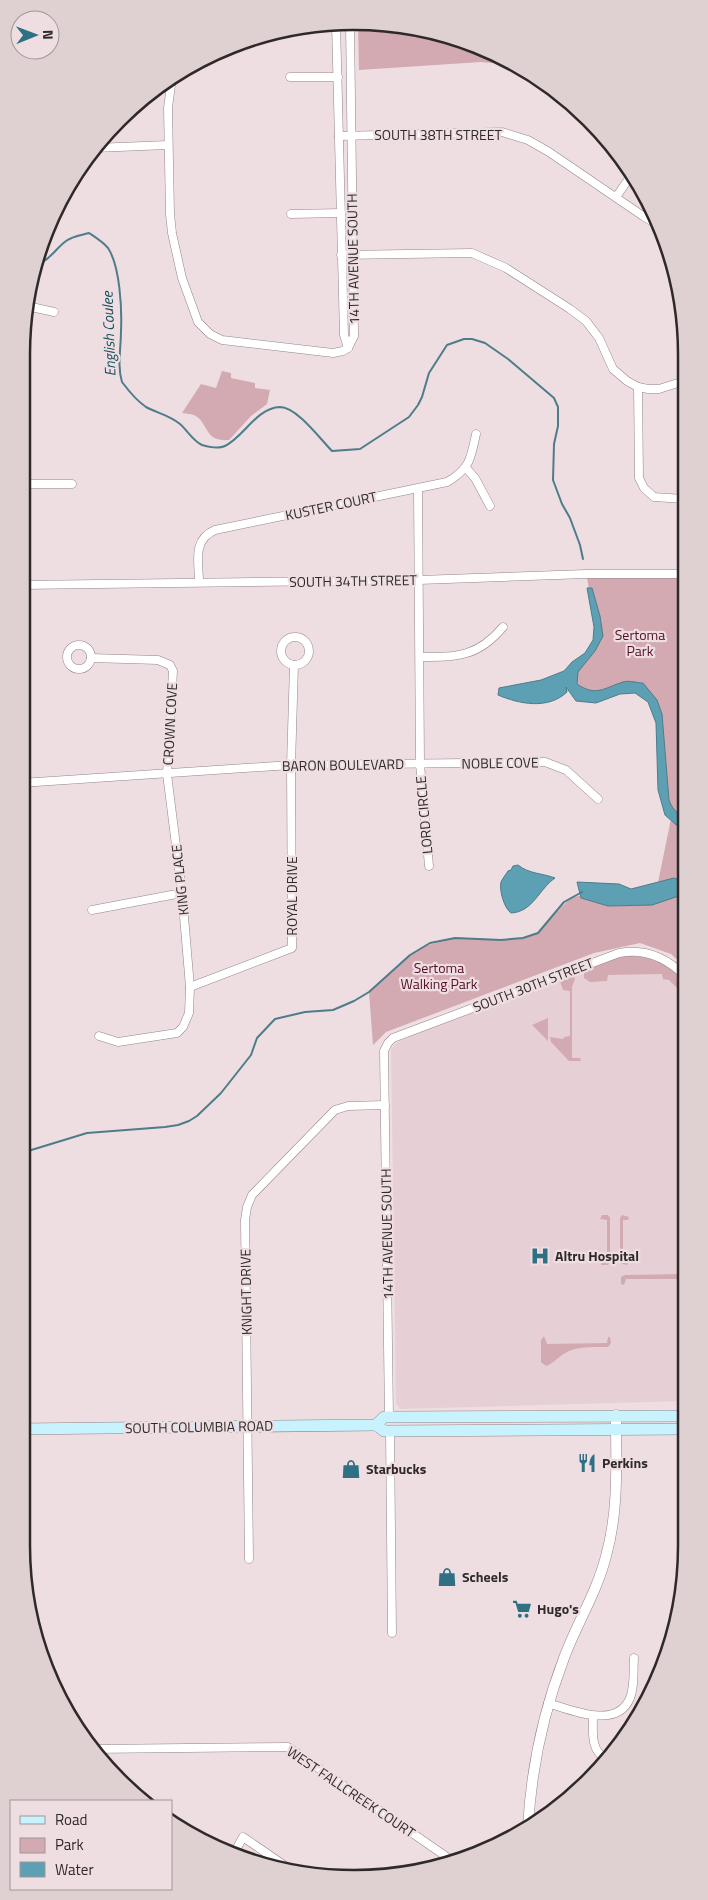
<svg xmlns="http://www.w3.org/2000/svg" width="708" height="1900" font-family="'Titillium Web',sans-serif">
	<rect width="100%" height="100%" fill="#eedee1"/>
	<path fill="#e7d0d5" d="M622,956H636L685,981L686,1401L400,1409L396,1403L391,1050L396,1043L424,1030Z"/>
	<g fill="#d3a9b2">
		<path d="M376,22L440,33L512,65L481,62L359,70L358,23Z"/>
		<path d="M222,371L231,373V378L255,383V388L270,390L267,404L251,416L229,440C203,442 209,422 194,415C190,414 185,413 182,413L201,384L216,388Z"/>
		<path d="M684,576L685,967L671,954L640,943L594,953L386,1032L373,1045L369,992L413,953L428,945L455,938L501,940L523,938L538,933L570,898L607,889L655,897L671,819L661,722L641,689L580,698L568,680L591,651L596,630L587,578Z"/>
		<path d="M628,956C652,956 668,964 685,981V996L669,980L663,979L662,974L608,975L607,981L590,982L584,978V970L617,958Z"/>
		<path d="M567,977H574L575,979L572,987V1058H580L581,1061H569L551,1042L550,1037L563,1039L564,1037L570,1036V991L563,990L560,981L561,979Z"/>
		<path d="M548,1018V1041L532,1025Z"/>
		<path d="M602,1215H608L610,1218V1262L608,1265H601V1261L607,1260V1220L600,1219Z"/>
		<path d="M622,1215L629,1217L628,1220H623V1260L630,1261L627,1265L620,1263V1218Z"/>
		<path d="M686,1274V1279H626L624,1285L621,1284V1277L625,1275Z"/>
		<path d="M544,1336L547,1344L607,1343L608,1337H610L611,1343L608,1347C595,1347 579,1346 567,1352C559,1356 553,1364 546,1366L541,1362V1340Z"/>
	</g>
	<g fill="#5da0b3" stroke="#4f7c8a">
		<path d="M587,588H592L600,616L603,636L595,651L578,672L577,684C596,697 604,688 623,682C629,680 637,683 643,683L657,700L662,714L669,800C672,808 676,814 685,815V830H682L665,815L658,790L656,723L648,702L635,693L620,694L596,703L576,701L566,687L567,692C548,710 519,704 498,695L499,688L541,680L564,671L572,662L585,653L593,640L594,627Z"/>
		<path d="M518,865C529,874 542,873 555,878C539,889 533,912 511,913C504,908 499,890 501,882C503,878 506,874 508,871L511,870L513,866Z"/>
		<path d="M674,878L685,882V894L652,905L608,906L581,898L577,882L619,884L631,889Z"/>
	</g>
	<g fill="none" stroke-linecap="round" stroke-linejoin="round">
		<g stroke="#4f7c8a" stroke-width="2">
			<path d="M34,265C49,262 54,250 66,241C72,236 82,235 89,233C95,237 103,242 108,248C120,266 122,309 121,331C121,348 117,366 122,382C128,390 137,401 146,407C157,413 169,415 180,424C187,430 193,441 202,445C208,447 219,449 225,446C244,437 256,408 280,407C297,407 321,440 332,451L360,449L409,417L418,405L422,397L429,373L447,345L464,339H472L485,343L508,359L554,398L558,407V426L554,444L553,480L562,504L570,518L580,545L583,559"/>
			<path d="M28,1151L87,1133L165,1127L178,1125L189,1121L197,1116L221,1093L251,1055L257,1038L275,1019L305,1012L333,1010L354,1001L369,992L410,955L430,943L455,938L501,940L523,938L538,933L564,902L582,892"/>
		</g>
		<g stroke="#938588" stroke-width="9">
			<g id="minor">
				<path d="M336,23L344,335L348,348"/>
				<path d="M172,77L168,108L170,214L172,233L182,278L198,322L210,334L222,340L333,353L343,351L348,348"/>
				<path d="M290,77H338"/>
				<path d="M339,136L502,132L528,140L549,152L643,216L661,227"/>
				<path d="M94,148L168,145"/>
				<path d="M616,197L630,177"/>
				<path d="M291,214L341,213"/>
				<path d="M341,255L472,253L506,268L570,309L586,321L599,338L613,369L627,381L638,387L648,389H659L684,381"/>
				<path d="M27,308H36L54,312"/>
				<path d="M348,348L354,336L350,23"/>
				<path d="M638,387L639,478L644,488L654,497L684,499"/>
				<path d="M466,468L475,478L490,506"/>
				<path d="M21,484H72"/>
				<path d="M418,489L420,764L429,866"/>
				<path d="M199,582C199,562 192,540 215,530L447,482C470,469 471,458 476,434"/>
				<path d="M21,585L419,580L586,574H684"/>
				<circle cx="295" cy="651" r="14"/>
				<circle cx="79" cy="657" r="12"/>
				<path d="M420,657C457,657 478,657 503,627"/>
				<path d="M91,658L158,660L170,665L173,671L167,774L182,893L190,987L189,1013L183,1027L177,1033L118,1042L99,1036"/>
				<path d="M21,783L291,765L545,762L566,770L598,799"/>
				<path d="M92,910L182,893"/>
				<path d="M190,987L292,948L291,765L294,665"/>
				<path d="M389,1417L384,1051L388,1043L393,1038L619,953C645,948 667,958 685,976"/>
				<path d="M390,1431L392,1633"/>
				<path d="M249,1559L245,1220L247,1207L252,1195L335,1110L348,1106L385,1105"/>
				<path d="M548,1703C571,1710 617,1730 630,1698C635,1686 633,1671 634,1658"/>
				<path d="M593,1716C593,1731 590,1752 607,1759"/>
				<path d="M92,1749L288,1747L454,1862"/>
				<path d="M233,1855L243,1837L294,1872"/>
			</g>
		</g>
		<g stroke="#938588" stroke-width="11">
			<path id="tertiary" d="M528,1828C531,1769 543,1713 564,1658C577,1623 597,1592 606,1556C619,1510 616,1463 616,1415"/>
		</g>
		<g stroke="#938588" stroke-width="12">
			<g id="secondary">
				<path d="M376,1425L384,1431L686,1429"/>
				<path d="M21,1429L376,1425L384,1417H389L686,1416"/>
			</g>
		</g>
		<use href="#minor" stroke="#fff" stroke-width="8"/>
		<use href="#tertiary" stroke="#fff" stroke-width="10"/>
		<use href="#secondary" stroke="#c8f2fd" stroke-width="11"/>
	</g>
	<defs>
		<g id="hospital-bare" transform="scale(1.5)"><path d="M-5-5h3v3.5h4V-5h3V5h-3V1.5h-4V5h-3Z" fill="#2f7184" stroke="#eedee1" stroke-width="2.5" paint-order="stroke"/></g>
		<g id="restaurant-bare" transform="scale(1.5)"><path d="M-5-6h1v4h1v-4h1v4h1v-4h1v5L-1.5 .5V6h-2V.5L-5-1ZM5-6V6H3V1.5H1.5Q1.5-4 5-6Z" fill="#2f7184" stroke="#eedee1" stroke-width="2.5" paint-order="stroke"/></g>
		<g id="shop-bare" transform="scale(1.5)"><path d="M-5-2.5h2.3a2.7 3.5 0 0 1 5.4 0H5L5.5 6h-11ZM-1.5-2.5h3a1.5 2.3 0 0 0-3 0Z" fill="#2f7184" stroke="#eedee1" stroke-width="2.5" paint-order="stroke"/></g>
		<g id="supermarket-bare" transform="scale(1.5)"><path d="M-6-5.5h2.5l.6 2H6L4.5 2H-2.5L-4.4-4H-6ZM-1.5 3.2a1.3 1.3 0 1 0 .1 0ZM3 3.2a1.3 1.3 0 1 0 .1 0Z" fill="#2f7184" stroke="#eedee1" stroke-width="2.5" paint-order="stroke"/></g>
	</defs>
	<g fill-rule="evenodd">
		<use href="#hospital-bare" x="540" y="1256"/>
		<use href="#restaurant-bare" x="587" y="1463"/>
		<use href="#shop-bare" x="351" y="1469"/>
		<use href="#shop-bare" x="447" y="1577"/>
		<use href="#supermarket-bare" x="522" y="1609"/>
	</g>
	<g text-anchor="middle" stroke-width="4.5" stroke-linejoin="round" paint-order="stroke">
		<g font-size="14" fill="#2f292a" stroke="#eedee1">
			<text x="438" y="140">SOUTH 38TH STREET</text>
			<text transform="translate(353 259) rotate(-91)" y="5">14TH AVENUE SOUTH</text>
			<text transform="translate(331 506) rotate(-12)" y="5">KUSTER COURT</text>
			<text transform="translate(353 581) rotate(-1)" y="5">SOUTH 34TH STREET</text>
			<text transform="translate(170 724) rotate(-87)" y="5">CROWN COVE</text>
			<text transform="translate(500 763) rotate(-1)" y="5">NOBLE COVE</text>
			<text transform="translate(343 765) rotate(-1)" y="5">BARON BOULEVARD</text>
			<text transform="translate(424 815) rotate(-95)" y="5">LORD CIRCLE</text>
			<text transform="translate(180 880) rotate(-96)" y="5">KING PLACE</text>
			<text transform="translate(292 896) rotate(-90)" y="5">ROYAL DRIVE</text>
			<text transform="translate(533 985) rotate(-21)" y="5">SOUTH 30TH STREET</text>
			<text transform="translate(387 1234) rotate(-91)" y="5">14TH AVENUE SOUTH</text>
			<text transform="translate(246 1292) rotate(-91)" y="5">KNIGHT DRIVE</text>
			<text transform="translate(199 1427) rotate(-1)" y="5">SOUTH COLUMBIA ROAD</text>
			<text transform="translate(351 1792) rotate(34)" y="5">WEST FALLCREEK COURT</text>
		</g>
		<g font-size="14" fill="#550f29" stroke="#eedee1">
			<text x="640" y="640">Sertoma<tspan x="640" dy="16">Park</tspan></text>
			<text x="439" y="973">Sertoma<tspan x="439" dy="16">Walking Park</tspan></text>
		</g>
		<g font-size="14" font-weight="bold" fill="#2f292a" stroke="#eedee1" text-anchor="start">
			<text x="555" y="1261">Altru Hospital</text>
			<text x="602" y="1468">Perkins</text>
			<text x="366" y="1474">Starbucks</text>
			<text x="462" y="1582">Scheels</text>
			<text x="537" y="1614">Hugo's</text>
		</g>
		<g font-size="15" font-style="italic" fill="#134d5c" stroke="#eedee1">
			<text transform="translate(109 334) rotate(-92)" y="5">English Coulee</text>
		</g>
	</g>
	<path d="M0 0H708V1900H0ZM354 30H354A324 324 0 0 1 678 354V1546A324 324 0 0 1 354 1870H354A324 324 0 0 1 30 1546V354A324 324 0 0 1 354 30Z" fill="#dfd0d2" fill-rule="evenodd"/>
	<path fill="none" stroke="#2f292a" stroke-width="2.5" d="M354 30H354A324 324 0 0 1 678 354V1546A324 324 0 0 1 354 1870H354A324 324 0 0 1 30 1546V354A324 324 0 0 1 354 30Z"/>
	<rect x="10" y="1800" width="162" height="90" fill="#eedee1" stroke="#a29698"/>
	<rect x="20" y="1816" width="25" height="8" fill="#c8f2fd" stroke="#a29698"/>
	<text x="55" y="1825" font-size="15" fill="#2f292a">Road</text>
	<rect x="20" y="1838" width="25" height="15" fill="#d3a9b2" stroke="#a29698"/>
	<text x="55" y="1850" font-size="15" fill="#2f292a">Park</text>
	<rect x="20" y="1862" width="25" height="15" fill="#5da0b3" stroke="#a29698"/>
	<text x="55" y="1875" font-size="15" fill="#2f292a">Water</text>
	<g transform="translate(35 35) rotate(89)"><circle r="24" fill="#eedee1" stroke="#a29698"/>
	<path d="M0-4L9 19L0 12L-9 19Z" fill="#2f7184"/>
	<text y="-8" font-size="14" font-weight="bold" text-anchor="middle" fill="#2f292a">N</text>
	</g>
</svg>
